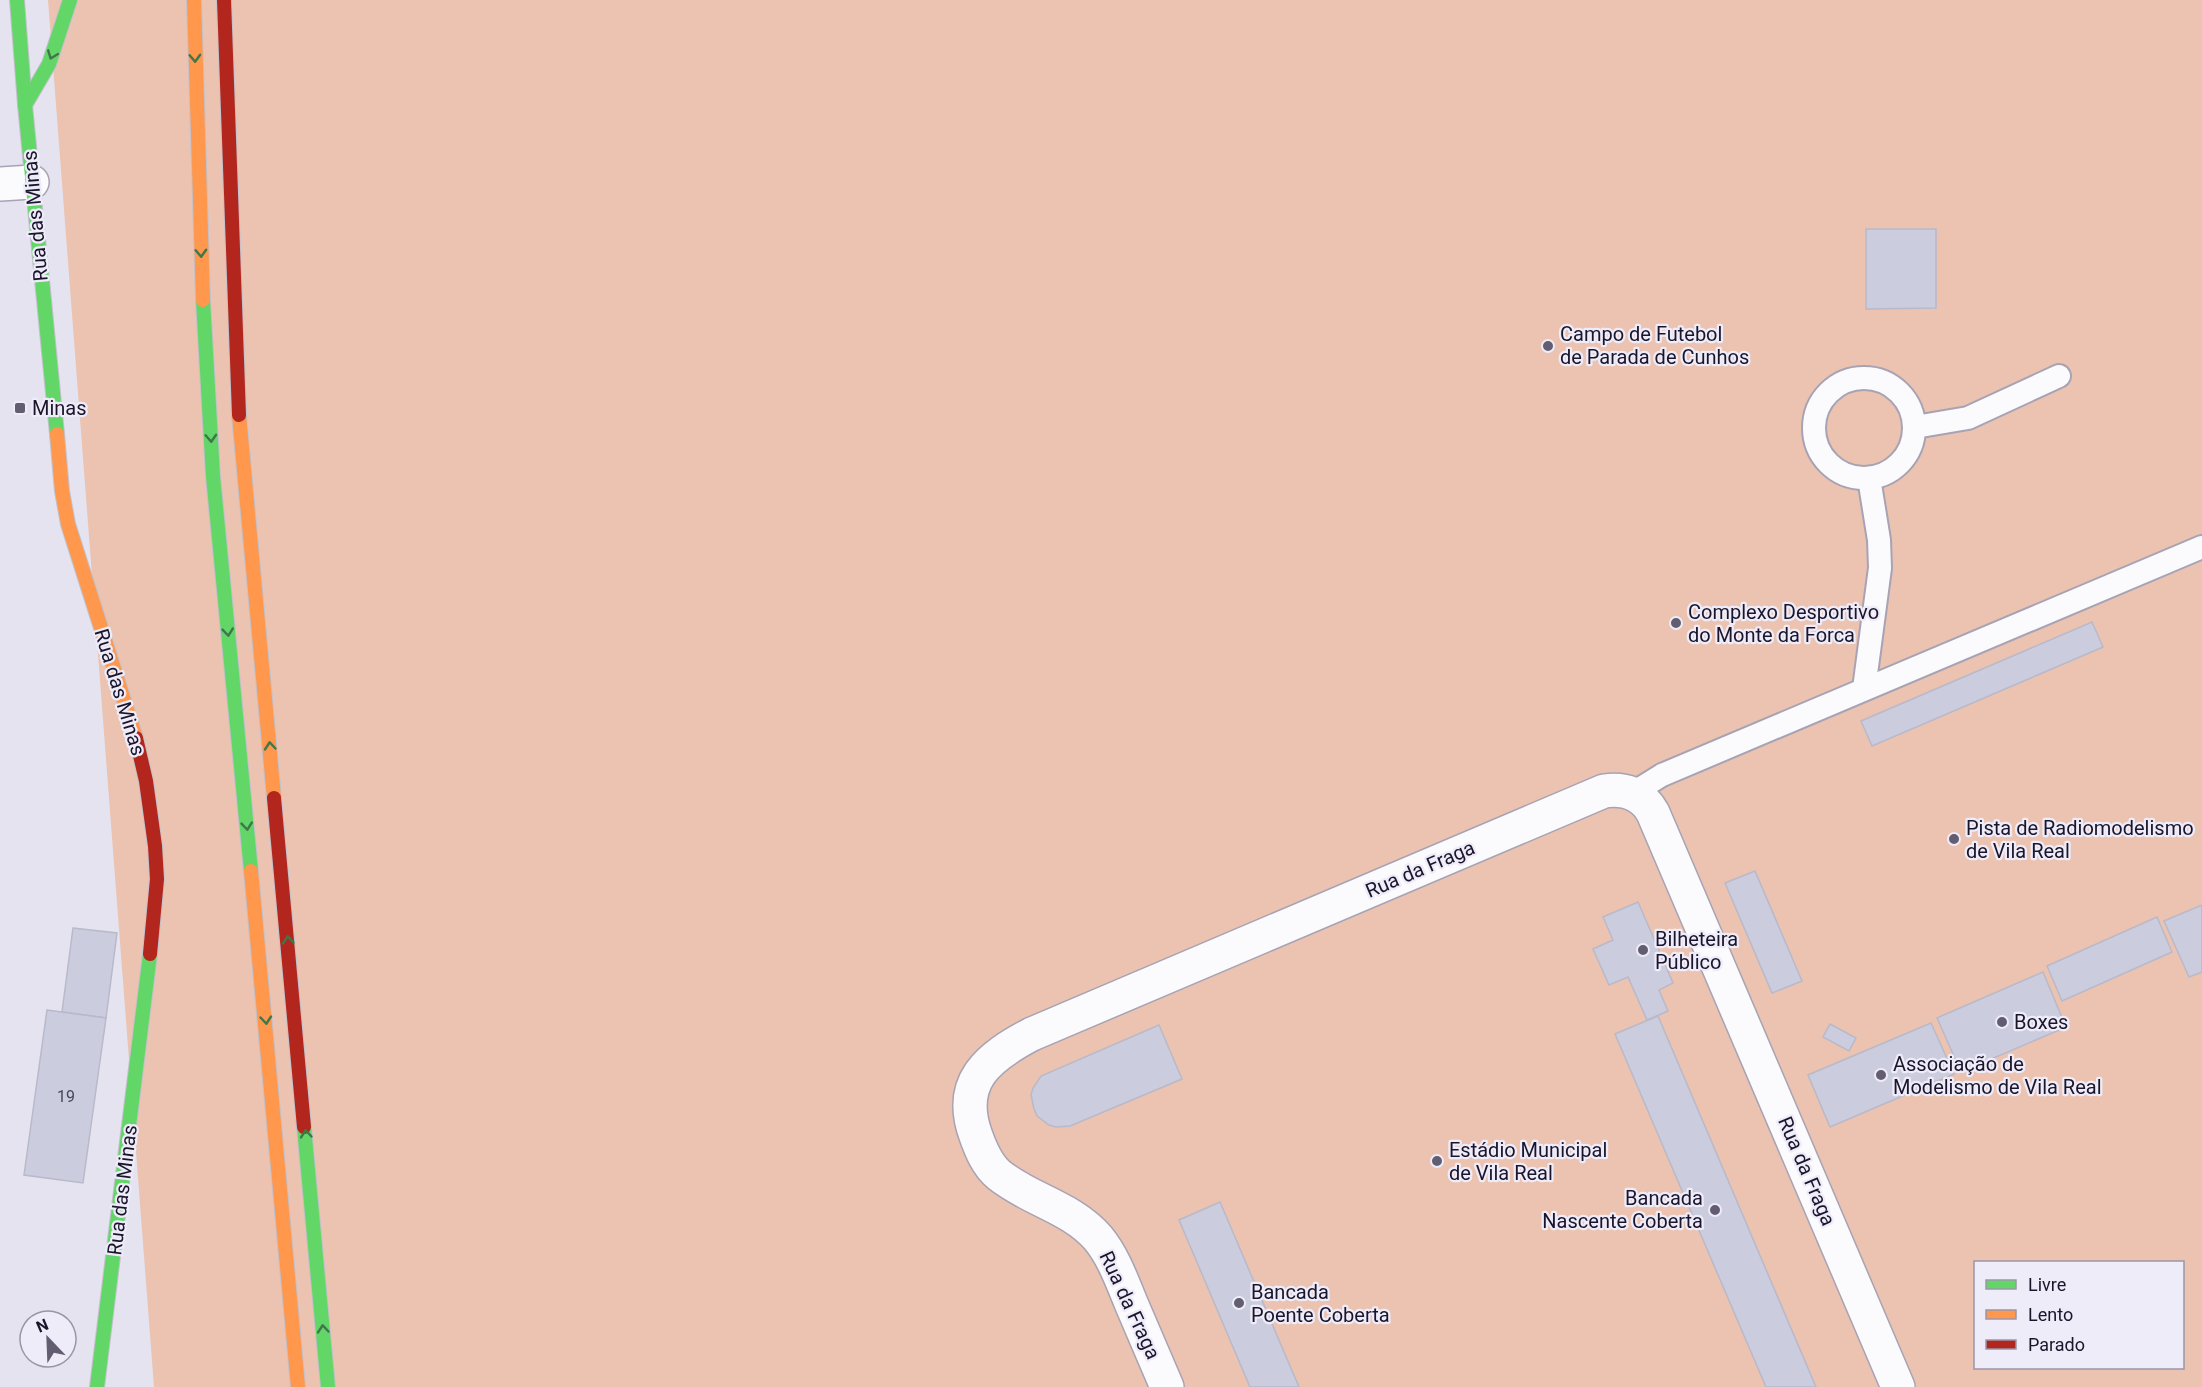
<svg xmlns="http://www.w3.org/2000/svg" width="2202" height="1387" font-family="Roboto,sans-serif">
	<rect width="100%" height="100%" fill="#e5e3f0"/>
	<path fill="#ebc3b0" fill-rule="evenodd" d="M48,0H2202V1387H154ZM1976,1262H2182V1368H1976Z"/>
	<g fill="#cbccdd" stroke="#b8b9ca" stroke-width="1.5">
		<path d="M1866,229H1936V308L1866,309Z"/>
		<path d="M2092,622L2103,647L1872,746L1861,721Z"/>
		<path d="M1755,871L1802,981L1772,993L1725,883Z"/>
		<path d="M1638,902L1673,983L1659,990L1668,1011L1647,1020L1628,977L1609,985L1593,949L1613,940L1603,917Z"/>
		<path d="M2202,905V972L2189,977L2164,921Z"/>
		<path d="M2157,917L2172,952L2062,1001L2047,966Z"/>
		<path d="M73,928L117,933L106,1018L62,1012Z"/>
		<path d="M2043,972L2066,1027L1961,1072L1937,1018Z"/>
		<path d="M47,1010L106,1018L83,1183L24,1175Z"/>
		<path d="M1658,1016L1816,1387H1766L1615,1034Z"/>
		<path d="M1931,1023L1954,1074L1830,1127L1808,1075Z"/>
		<path d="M1830,1024L1856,1038L1849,1051L1823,1037Z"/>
		<path d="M1159,1025L1182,1079L1070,1126L1056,1127L1049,1125L1037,1116L1034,1109L1031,1095L1033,1088L1041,1076Z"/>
		<path d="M1220,1202L1299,1387H1250L1179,1220Z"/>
	</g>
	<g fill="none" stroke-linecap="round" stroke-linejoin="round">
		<g stroke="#a7a3b4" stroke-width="26">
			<g id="lane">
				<circle cx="1864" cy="428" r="50"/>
				<path d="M1915,427L1968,418L2059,376"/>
				<path d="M1864,689L1880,568L1879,540L1869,478"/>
				<path d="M1633,793L1662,775L2202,547"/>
			</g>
		</g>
		<g stroke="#a7a3b4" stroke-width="36">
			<g id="street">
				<path d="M0,184L32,182"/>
				<path d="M1167,1387C1155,1359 1143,1331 1131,1303C1122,1281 1113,1256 1098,1238C1071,1207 1030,1200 999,1175C987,1165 981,1150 976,1136C956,1082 988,1057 1032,1034L1604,791C1625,788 1643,794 1653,813L1898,1387"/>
			</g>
		</g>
		<g stroke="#c3c1cb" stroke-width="16">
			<g id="fast">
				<path d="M17,0L25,105L57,434"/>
				<path d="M25,105L49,64L70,0"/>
				<path d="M203,300L213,476L251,871"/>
				<path d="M304,1127L328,1387"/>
				<path d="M97,1387L150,954"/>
			</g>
		</g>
		<g stroke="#c3c1cb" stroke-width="16">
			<g id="slow">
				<path d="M194,0L203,300"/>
				<path d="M239,415L274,798"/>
				<path d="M57,434L62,491L68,524L136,738"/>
				<path d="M251,871L298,1387"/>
			</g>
		</g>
		<g stroke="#c3c1cb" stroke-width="16">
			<g id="jam">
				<path d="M224,0L239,415"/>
				<path d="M136,738L146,781L155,846L157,879L150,954"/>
				<path d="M274,798L304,1127"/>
			</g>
		</g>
		<use href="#lane" stroke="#fbfbfd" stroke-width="22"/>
		<use href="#street" stroke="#fbfbfd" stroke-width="33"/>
		<use href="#fast" stroke="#63d668" stroke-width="14"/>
		<use href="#slow" stroke="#ff974d" stroke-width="14"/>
		<use href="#jam" stroke="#b3261e" stroke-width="14"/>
	</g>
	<defs><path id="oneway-chevron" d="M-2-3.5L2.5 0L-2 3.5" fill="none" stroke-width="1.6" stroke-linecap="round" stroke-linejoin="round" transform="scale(1.5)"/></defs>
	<g stroke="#3f764a">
		<use href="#oneway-chevron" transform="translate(52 55) rotate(111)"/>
		<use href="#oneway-chevron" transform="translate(195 58) rotate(88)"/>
		<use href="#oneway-chevron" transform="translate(201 253) rotate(88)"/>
		<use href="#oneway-chevron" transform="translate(211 438) rotate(87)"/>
		<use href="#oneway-chevron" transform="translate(228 632) rotate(84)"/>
		<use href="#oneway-chevron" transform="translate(270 746) rotate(-95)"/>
		<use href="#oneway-chevron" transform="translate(247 826) rotate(84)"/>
		<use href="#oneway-chevron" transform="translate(288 940) rotate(-95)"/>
		<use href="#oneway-chevron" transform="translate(266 1020) rotate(85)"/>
		<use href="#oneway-chevron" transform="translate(306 1134) rotate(-95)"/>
		<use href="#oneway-chevron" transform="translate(323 1329) rotate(-95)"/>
	</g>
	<g fill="#625d71" stroke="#eeecf9" stroke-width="2">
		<circle cx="1548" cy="346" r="6"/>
		<rect x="14" y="402" width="12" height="12" rx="3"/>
		<circle cx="1676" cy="623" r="6"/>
		<circle cx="1954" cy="839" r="6"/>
		<circle cx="1643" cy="950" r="6"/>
		<circle cx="2002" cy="1022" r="6"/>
		<circle cx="1881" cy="1075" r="6"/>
		<circle cx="1437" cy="1161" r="6"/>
		<circle cx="1715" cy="1210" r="6"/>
		<circle cx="1239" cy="1303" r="6"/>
	</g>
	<g text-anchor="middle" stroke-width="4.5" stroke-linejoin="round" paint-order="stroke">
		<g font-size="16" fill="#4a465b">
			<text x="66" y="1102">19</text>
		</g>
		<g font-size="20" fill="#1b152c" stroke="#eeecf9">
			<text transform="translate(35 216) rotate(-95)" y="7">Rua das Minas</text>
			<text transform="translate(120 692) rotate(73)" y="7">Rua das Minas</text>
			<text transform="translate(1420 869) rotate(-23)" y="7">Rua da Fraga</text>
			<text transform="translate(1807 1171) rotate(67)" y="7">Rua da Fraga</text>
			<text transform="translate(122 1190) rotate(-83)" y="7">Rua das Minas</text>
			<text transform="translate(1130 1305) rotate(65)" y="7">Rua da Fraga</text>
		</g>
		<g font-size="20" fill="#1b152c" stroke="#eeecf9" text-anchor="start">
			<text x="1560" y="341">Campo de Futebol<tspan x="1560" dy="23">de Parada de Cunhos</tspan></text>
			<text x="32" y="415">Minas</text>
			<text x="1688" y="619">Complexo Desportivo<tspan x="1688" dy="23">do Monte da Forca</tspan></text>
			<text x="1966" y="835">Pista de Radiomodelismo<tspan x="1966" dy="23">de Vila Real</tspan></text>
			<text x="1655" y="946">Bilheteira<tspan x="1655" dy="23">Público</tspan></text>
			<text x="2014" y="1029">Boxes</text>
			<text x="1893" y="1071">Associação de<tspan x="1893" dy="23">Modelismo de Vila Real</tspan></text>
			<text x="1449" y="1157">Estádio Municipal<tspan x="1449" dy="23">de Vila Real</tspan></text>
			<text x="1703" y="1205" text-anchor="end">Bancada<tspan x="1703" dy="23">Nascente Coberta</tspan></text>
			<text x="1251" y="1299">Bancada<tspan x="1251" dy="23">Poente Coberta</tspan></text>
		</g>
	</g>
	<rect x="1974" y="1261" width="210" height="108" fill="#eeecf9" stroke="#9a96a7" stroke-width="1.5"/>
	<rect x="1986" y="1280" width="30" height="9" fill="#63d668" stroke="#9a96a7" stroke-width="1.5"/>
	<text x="2028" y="1291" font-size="18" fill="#1b152c">Livre</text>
	<rect x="1986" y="1310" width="30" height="9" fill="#ff974d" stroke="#9a96a7" stroke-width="1.5"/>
	<text x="2028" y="1321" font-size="18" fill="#1b152c">Lento</text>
	<rect x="1986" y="1340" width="30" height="9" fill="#b3261e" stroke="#9a96a7" stroke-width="1.5"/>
	<text x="2028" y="1351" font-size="18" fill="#1b152c">Parado</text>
	<g transform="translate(48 1339) rotate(337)"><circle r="28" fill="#eeecf9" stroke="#9a96a7" stroke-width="1.5"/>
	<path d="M0-4.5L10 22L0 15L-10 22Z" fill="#625d71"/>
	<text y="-9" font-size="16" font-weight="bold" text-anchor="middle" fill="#1b152c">N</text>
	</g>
</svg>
